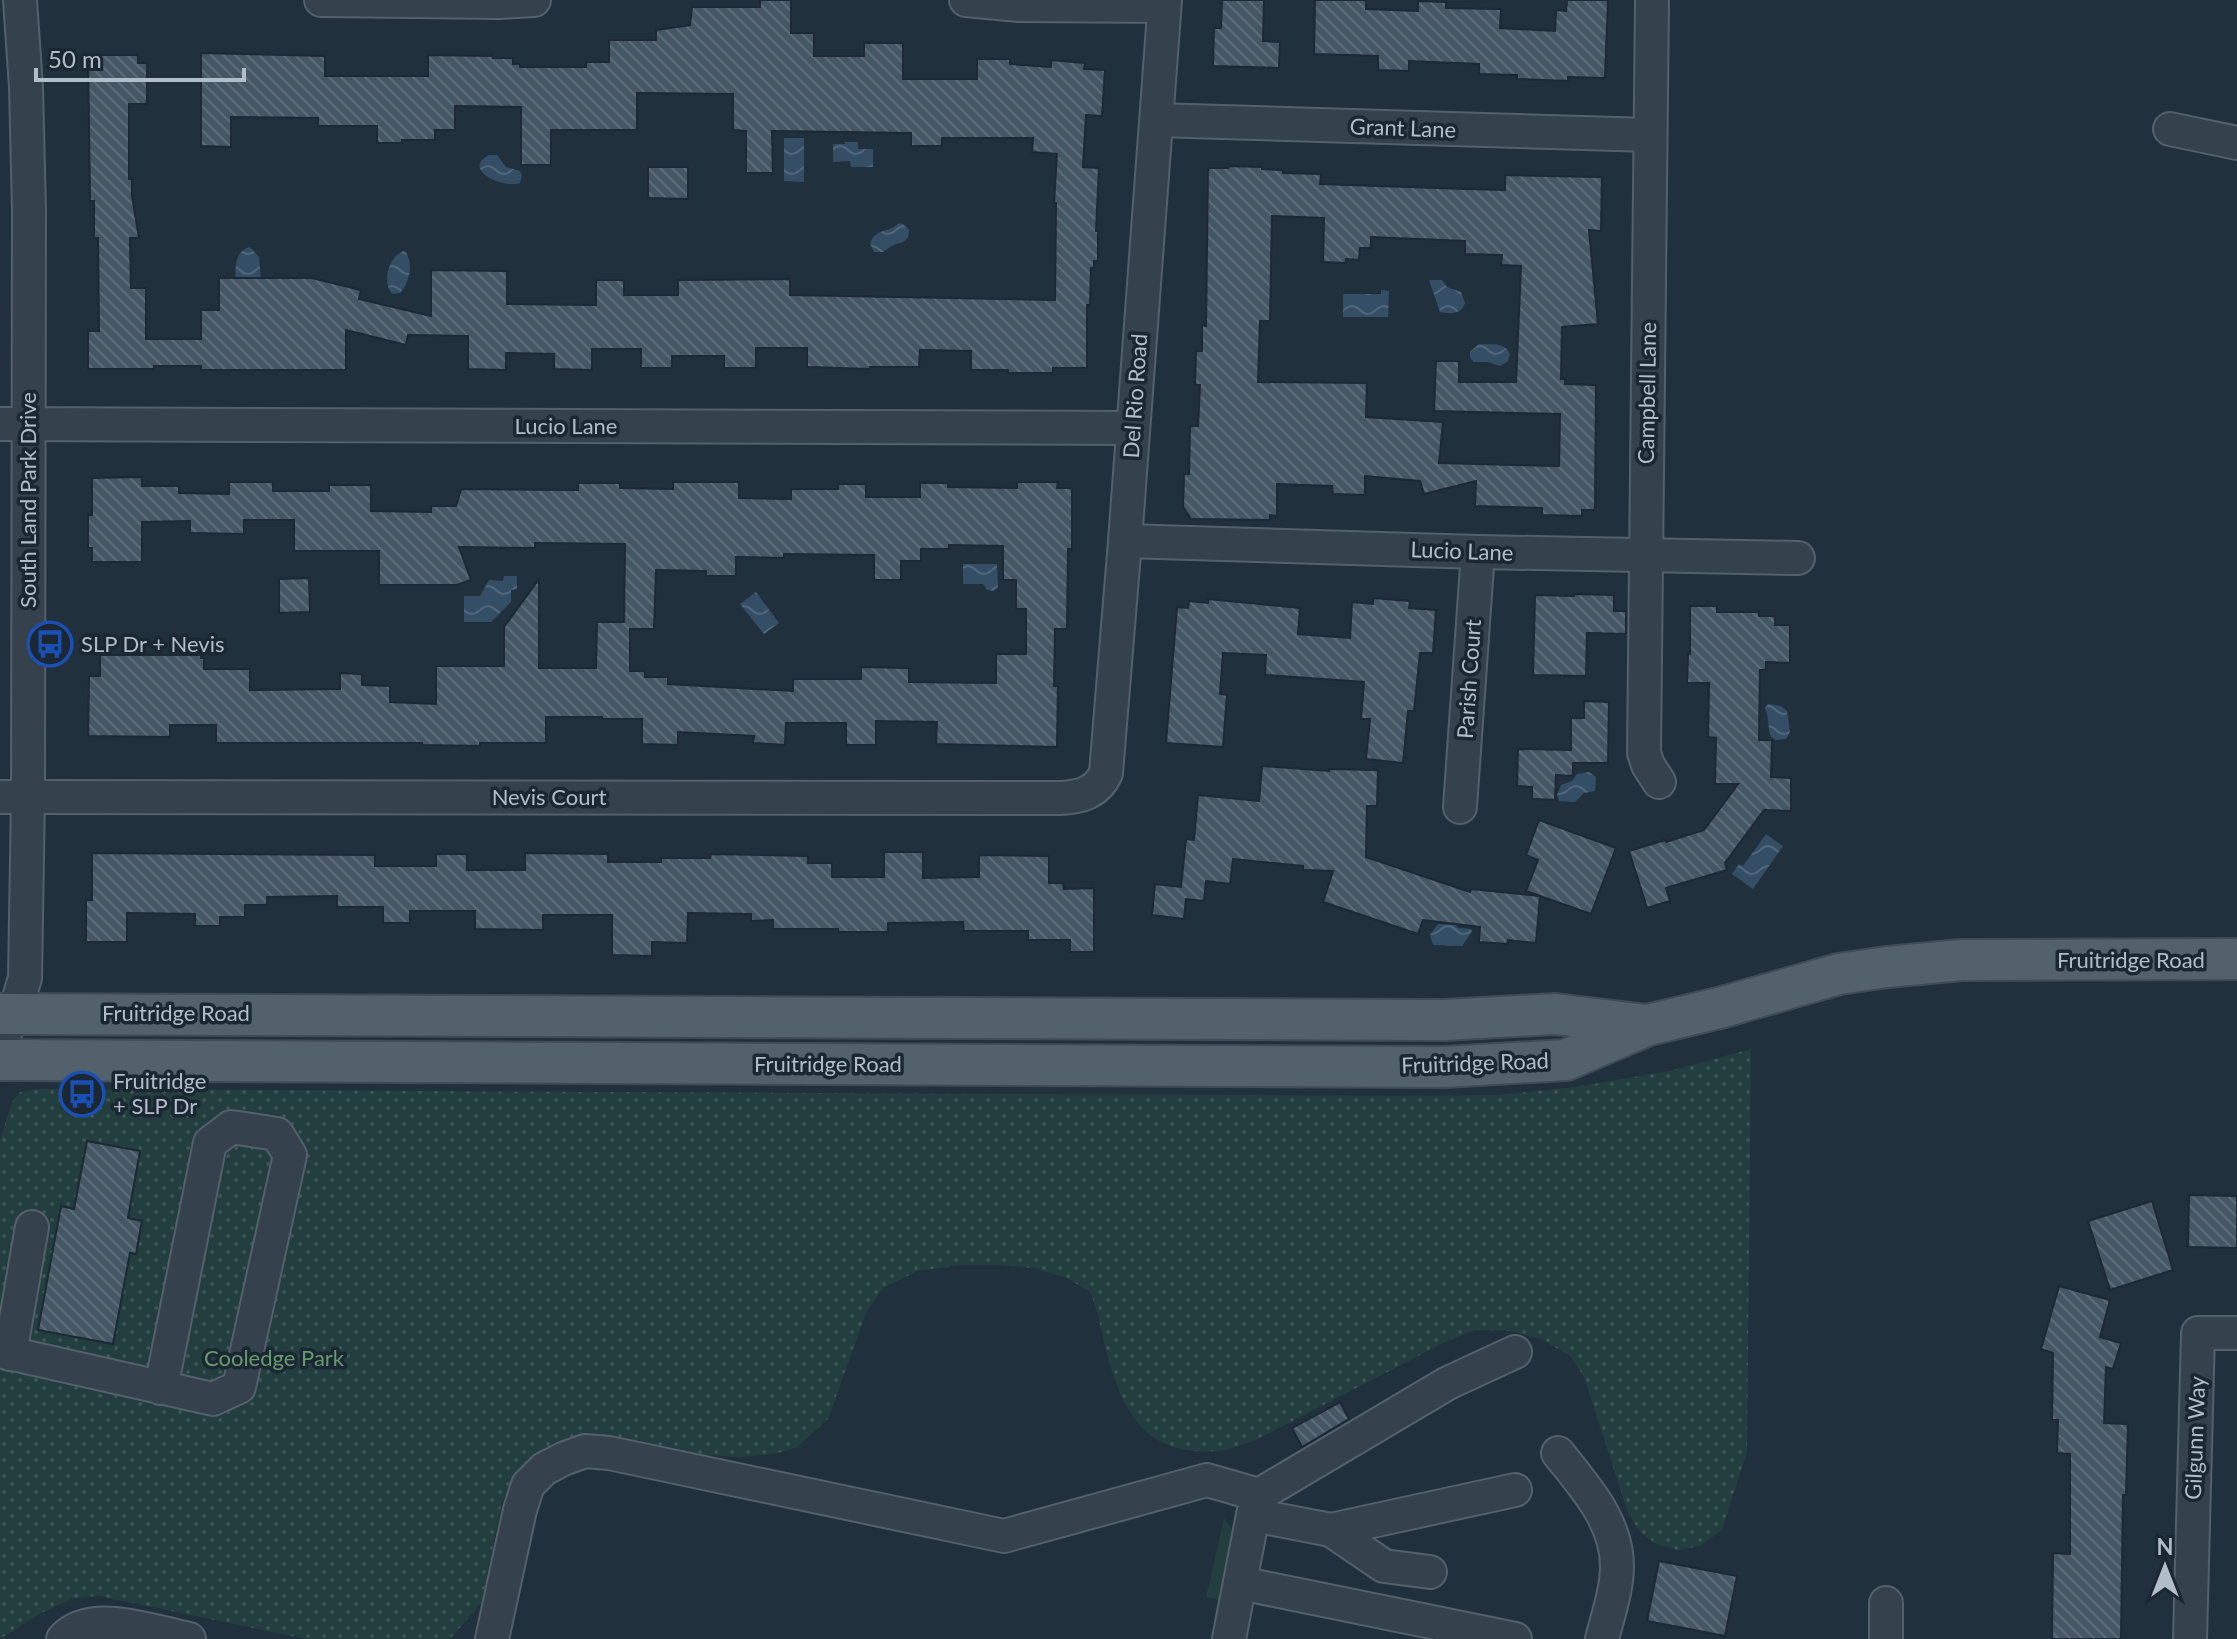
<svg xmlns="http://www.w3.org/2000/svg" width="2237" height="1639" font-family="Lato,sans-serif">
	<defs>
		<pattern id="park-dots" width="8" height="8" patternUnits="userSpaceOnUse" patternTransform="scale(2)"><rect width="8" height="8" fill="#233e3e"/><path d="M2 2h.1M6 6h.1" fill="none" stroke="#415859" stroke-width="1.8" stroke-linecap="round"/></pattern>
		<pattern id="water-waves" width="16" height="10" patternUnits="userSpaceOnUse" patternTransform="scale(2)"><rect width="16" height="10" fill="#344e66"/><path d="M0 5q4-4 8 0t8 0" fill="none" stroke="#4f667b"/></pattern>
		<pattern id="building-back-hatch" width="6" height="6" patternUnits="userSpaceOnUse" patternTransform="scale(2)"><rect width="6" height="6" fill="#455664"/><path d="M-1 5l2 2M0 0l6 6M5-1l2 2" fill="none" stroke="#5d6c79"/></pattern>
	</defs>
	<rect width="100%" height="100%" fill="#21303d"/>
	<path fill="#233e3e" d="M1224,1518L1233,1531L1219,1600L1206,1597Z"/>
	<path fill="url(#park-dots)" d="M1751,1049L1747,1452L1722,1530L1700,1546L1677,1550L1656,1544L1640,1532L1628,1513L1584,1377L1570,1356L1543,1340L1511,1331L1476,1330L1451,1339L1254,1441C1243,1444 1230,1450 1218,1451C1152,1456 1127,1422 1110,1364C1102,1340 1100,1315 1090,1292L1067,1278L1034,1268L997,1265H961L917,1271L883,1288L866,1313L828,1419L797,1447L775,1454L739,1457L700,1455L598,1434L554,1442L536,1454L520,1471L502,1501L482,1602L450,1639H306L99,1596L74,1598L41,1613L0,1639V1140L12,1102L20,1092L38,1089L1399,1096L1498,1095L1575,1087L1670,1071Z"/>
	<g fill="url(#water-waves)">
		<path d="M784,138H804V182L784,181Z"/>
		<path d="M845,142H858V149H873V167H851L850,161L833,162V144H845Z"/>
		<path d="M489,155H497L506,167L520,171L522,175L520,183C502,189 461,169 489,155Z"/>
		<path d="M899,223L903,224L909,230C909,244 901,241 892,246C889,247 886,250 883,252H874L870,244C875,227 889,234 899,223Z"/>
		<path d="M250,247L259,257L261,280L236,283C235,269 234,251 250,247Z"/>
		<path d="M403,251L406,252C413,265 410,282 400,293L392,294C382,281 388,258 403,251Z"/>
		<path d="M1429,280H1442L1447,287L1461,292L1465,303C1461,315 1450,314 1440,312Z"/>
		<path d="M1381,290L1389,291L1388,317H1343V294H1381Z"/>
		<path d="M1479,344C1491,345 1504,341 1510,354L1508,361L1500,366L1488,362H1474L1470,358V352Z"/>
		<path d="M963,564H997L998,587L994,591L987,590L983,584H963Z"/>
		<path d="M504,576H517V589L511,590V602L491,622H464V596H480L489,580L503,581Z"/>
		<path d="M756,592L779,623L764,634L740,604Z"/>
		<path d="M1768,704L1781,706L1787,711L1790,732L1786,739L1776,740L1771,737C1767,727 1770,719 1765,708Z"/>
		<path d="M1589,772L1596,777L1595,791L1584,793L1575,802L1559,801L1557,795L1561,785L1572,781L1577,774Z"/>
		<path d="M1766,834L1783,846L1753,889L1732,874L1739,864L1743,866Z"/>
		<path d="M1438,924L1456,925L1458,928L1471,929L1472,932L1462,946L1433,945L1430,935Z"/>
	</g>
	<g fill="url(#building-back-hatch)" stroke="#1d2934" stroke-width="2" fill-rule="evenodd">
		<path d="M760,0H791V33H814V56H864V43H903V79H977V59H1010V64L1051,67V60L1085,63L1084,69L1105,70L1102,116L1086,115L1083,167L1099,168L1096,231H1098V261H1094V268H1091L1090,305H1087V368H1053V373H1008V370H971V351L920,350L919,367H870V369L807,367V348H756V368H724V356H672V368H641V349H592V370L554,369V354L506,353V370L468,369V336L408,335L406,345L346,330V370H201V366H154V369H88V331H99L98,238H94V201H90L88,55H138V63H147V104H129V179H132V196L139,238H130L131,288H146V339H201V310H219V278H312L361,290L359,299L431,316V270L507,271V304L596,305V280H624V295H678V280L790,279V295L1055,300L1056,203H1054L1057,154L1032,152L1033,138H942V146H911V133L772,131L773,173H746V131L733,130V94L637,93V130H551V165H521V107L455,106V130H435V140H402V143H377V126H318V118L231,117V147L201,146V53L325,56V76H428V55L493,56V58H513V64H520V67H586V62H609V40H656V30L690,25L692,7H760Z"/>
		<path d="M1222,0H1264L1263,41L1280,42L1279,68L1213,66L1214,28H1221Z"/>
		<path d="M1315,0H1366V9L1418,11V1L1446,2V8L1501,9L1500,28L1555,31L1556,10L1566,11L1567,0H1608L1605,78L1568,77V81L1517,79V75L1479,74V64L1409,61V71L1378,70V56L1314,54Z"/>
		<path d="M1229,166L1262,167V169L1283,170V173L1321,174L1320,184L1467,189L1505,190V175L1602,177L1601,231L1589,230L1598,324L1562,327L1561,379H1565V384L1596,385L1595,510H1582V516L1542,515V508L1475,506L1476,481L1424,494L1420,481L1365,476V495L1333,494L1332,486L1277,484V516L1270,515V520L1191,519L1183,507L1184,474H1189L1190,426H1198L1200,385H1195L1196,351H1202V325L1206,326L1208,168H1228ZM1272,216L1324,218L1323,262L1346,263V259L1359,260L1360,248H1371V237L1465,241V254L1502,255L1501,265L1521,266L1516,382H1459V361H1436L1434,411L1560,414L1559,466L1439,463L1443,422L1366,417L1367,383L1258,382L1260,321H1270Z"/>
		<path d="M648,167H688V199L648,198Z"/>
		<path d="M142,477V486H179V493L229,494V482H273V491H329V485H371V511L431,512V506H456L461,489L578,490V483H620V488L673,489V482H739V498L791,499V489H838V484H866V497H920V483H948V487L1017,488V482H1058L1057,488H1072V549H1068L1067,629H1055L1054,686H1058L1057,747L936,744L937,722L876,721V745H846V723H786L785,745L753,743L754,736L678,732V745L642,744V719H602V717H546V743H480V746L422,745V743H216V725H170V737L88,736L89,676H100V655H201V658H204V669H250V690L340,689V673L362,674V685L390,686V702L436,704V666H504V627L539,579V668H596L597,622H624L625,544L535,543V548L459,547L471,580L457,585H379V551H294V520H244V534L190,533V521L142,522V562H92V548H88V515H92V478ZM949,545L1003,546V580H1016V609H1026V654H996V683L909,682V668L861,667V679H793V691L668,684V677H645V671H630V629H654L656,570L706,571V576H736V557L784,558V554L874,555V580H901V561H921V549H949Z"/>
		<path d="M309,578L310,612L279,613V579Z"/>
		<path d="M1574,594L1614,595V611H1626V634L1587,633L1586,676L1533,675L1535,595L1574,596Z"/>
		<path d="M1373,598L1410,601L1409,608L1436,610L1433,653H1420L1414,711H1408L1403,763L1366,759L1370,719H1361L1364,682L1265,675L1266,655L1223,653L1220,694L1227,695L1223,747L1166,743L1177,607L1188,608L1189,601L1208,603V599L1300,608L1298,634L1350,638L1352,602L1373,604Z"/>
		<path d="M1690,606H1717V612H1759V616H1775V625H1790V663L1766,662V670H1760L1759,740H1772L1771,777L1791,778V811L1764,810L1725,863L1727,870L1666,888L1670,901L1647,908L1629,851L1665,840L1666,842L1704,830L1738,784H1715L1716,738L1708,737L1709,683H1687L1688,654H1690Z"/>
		<path d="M1584,701L1609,702L1608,763H1573V776L1556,775L1555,800L1532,799V787L1517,786L1518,749L1571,750V718H1584Z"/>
		<path d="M1262,766L1329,771V769L1378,770L1377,806H1367L1366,857L1470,892L1471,889L1540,896L1536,943L1508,940L1507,944L1479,942L1480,927L1423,920L1418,934L1323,902L1333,871L1303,870V866L1233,859L1230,884L1206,881L1204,901L1186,899L1184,919L1152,915L1155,884L1181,887L1186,839L1194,840L1198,795L1259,801Z"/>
		<path d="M1539,820L1616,848L1591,914L1526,891L1538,860L1526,855Z"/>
		<path d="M884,852H923V878L979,877V855L1049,856V883H1063L1064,889L1094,888V952H1070V940H1028V931H964L963,922L888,923V932H838V929H773V920L751,921V914L688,913L687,943L652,942V956L612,955V915H543V930L475,929V911H410V923H383V907H337V896L267,897V905H245V917H220V926H195V914L127,913V942H86V900H92V853L375,855V866H436V854H467V870H525V853L608,854V862H661V858H710L711,854L808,856V863H832V877H884Z"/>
		<path d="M87,1141L140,1151L128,1218L142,1221L136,1254L130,1253L113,1344L38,1330L61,1206L74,1209Z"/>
		<path d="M2189,1195L2237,1196V1248L2188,1247Z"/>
		<path d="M2152,1201L2173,1270L2110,1290L2088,1221Z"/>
		<path d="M2059,1286L2110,1300L2100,1337L2121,1343L2113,1369L2106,1367L2104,1423L2128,1424L2126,1495H2123L2121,1639H2052L2053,1553L2070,1554V1454L2057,1453L2058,1420H2052L2053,1353L2041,1349Z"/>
		<path d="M1340,1402L1349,1419L1302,1447L1292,1428Z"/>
		<path d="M1659,1561L1737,1576L1725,1636L1647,1621Z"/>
	</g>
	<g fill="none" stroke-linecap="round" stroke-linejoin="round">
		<g stroke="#54606b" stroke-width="36">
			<g id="minor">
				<path d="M321,0L499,2L534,0"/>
				<path d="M966,0L1019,5L1164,6"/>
				<path d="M1652,0L1644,753L1648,765L1659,782"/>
				<path d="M1157,120L1650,135"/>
				<path d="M2170,129L2237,143"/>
				<path d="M0,424L1132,428"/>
				<path d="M1125,541L1478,552L1798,558"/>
				<path d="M0,797L1060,798C1080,797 1097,793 1106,773L1125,541L1165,0"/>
				<path d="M1460,807L1478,552"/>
				<path d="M0,1043L14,1014L25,978L28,797L29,212L26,87L20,0"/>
				<path d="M0,1351L213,1399L239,1387L290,1155L277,1134L231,1127L210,1143L161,1388"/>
				<path d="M10,1354L32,1227"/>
				<path d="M1558,1453C1584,1486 1617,1521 1617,1566C1617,1590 1608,1615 1602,1639"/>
				<path d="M1253,1515L1331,1530L1515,1490"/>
				<path d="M1331,1530L1384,1566L1430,1572"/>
				<path d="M1240,1583L1515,1639"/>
				<path d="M1886,1603V1639"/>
				<path d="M63,1639C91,1608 154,1632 189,1639"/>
				<path d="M492,1639L520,1510L528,1485L544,1469L563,1459L585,1451L609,1453L1004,1536L1207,1480L1259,1495"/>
				<path d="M1229,1639L1253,1515L1259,1495L1448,1383L1515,1352"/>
				<path d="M2190,1639L2198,1333H2237"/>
			</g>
		</g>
		<g stroke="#3f4b56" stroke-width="44">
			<g id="major">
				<path d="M0,1014L1444,1020L1555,1014L1647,1025"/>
				<path d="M0,1060L1445,1067L1566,1060L1648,1025L1723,1007L1839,974L1887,967L1962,960L2237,959"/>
			</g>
		</g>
		<use href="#minor" stroke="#35424d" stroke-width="32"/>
		<use href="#major" stroke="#53616d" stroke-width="40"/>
	</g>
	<defs>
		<g id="bus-ring" transform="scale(2.3)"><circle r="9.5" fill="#1b2732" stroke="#1a4fb4" stroke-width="1.5"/><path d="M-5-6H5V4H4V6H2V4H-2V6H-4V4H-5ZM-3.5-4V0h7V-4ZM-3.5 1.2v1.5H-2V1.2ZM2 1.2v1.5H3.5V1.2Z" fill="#1a4fb4"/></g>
	</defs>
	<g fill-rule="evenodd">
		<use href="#bus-ring" x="50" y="644"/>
		<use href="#bus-ring" x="82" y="1094"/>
	</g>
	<g text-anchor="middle" stroke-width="7" stroke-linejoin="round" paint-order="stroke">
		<g font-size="22" fill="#b1bdc9" stroke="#1b2732">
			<text transform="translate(1403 128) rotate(2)" y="8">Grant Lane</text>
			<text transform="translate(1647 393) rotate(-89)" y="8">Campbell Lane</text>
			<text transform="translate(1135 396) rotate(-86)" y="8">Del Rio Road</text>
			<text x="566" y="434">Lucio Lane</text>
			<text transform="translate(28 500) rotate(-90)" y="8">South Land Park Drive</text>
			<text transform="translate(1462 551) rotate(2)" y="8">Lucio Lane</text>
			<text transform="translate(1469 679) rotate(-86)" y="8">Parish Court</text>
			<text x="549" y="805">Nevis Court</text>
			<text x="2131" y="968">Fruitridge Road</text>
			<text x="176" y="1021">Fruitridge Road</text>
			<text transform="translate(1475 1063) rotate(-2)" y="8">Fruitridge Road</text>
			<text x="828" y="1072">Fruitridge Road</text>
			<text transform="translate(2195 1438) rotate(-88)" y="8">Gilgunn Way</text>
		</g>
		<g font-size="22" fill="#b1bdc9" stroke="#1b2732" text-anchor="start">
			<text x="81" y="652">SLP Dr + Nevis</text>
			<text x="113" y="1089">Fruitridge<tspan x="113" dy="25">+ SLP Dr</tspan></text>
		</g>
		<g font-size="22" fill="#669b6d" stroke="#1b2732">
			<text x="274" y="1366">Cooledge Park</text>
		</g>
	</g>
	<g transform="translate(2165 1567)" stroke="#1b2732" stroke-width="6" paint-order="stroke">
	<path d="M0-6L14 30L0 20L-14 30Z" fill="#b1bdc9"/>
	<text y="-12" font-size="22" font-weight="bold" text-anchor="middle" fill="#b1bdc9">N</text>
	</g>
	<path d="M36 68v12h208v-12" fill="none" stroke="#b1bdc9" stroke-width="4"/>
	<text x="48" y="68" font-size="24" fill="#b1bdc9" stroke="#1b2732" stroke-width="6" paint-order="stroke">50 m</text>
</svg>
